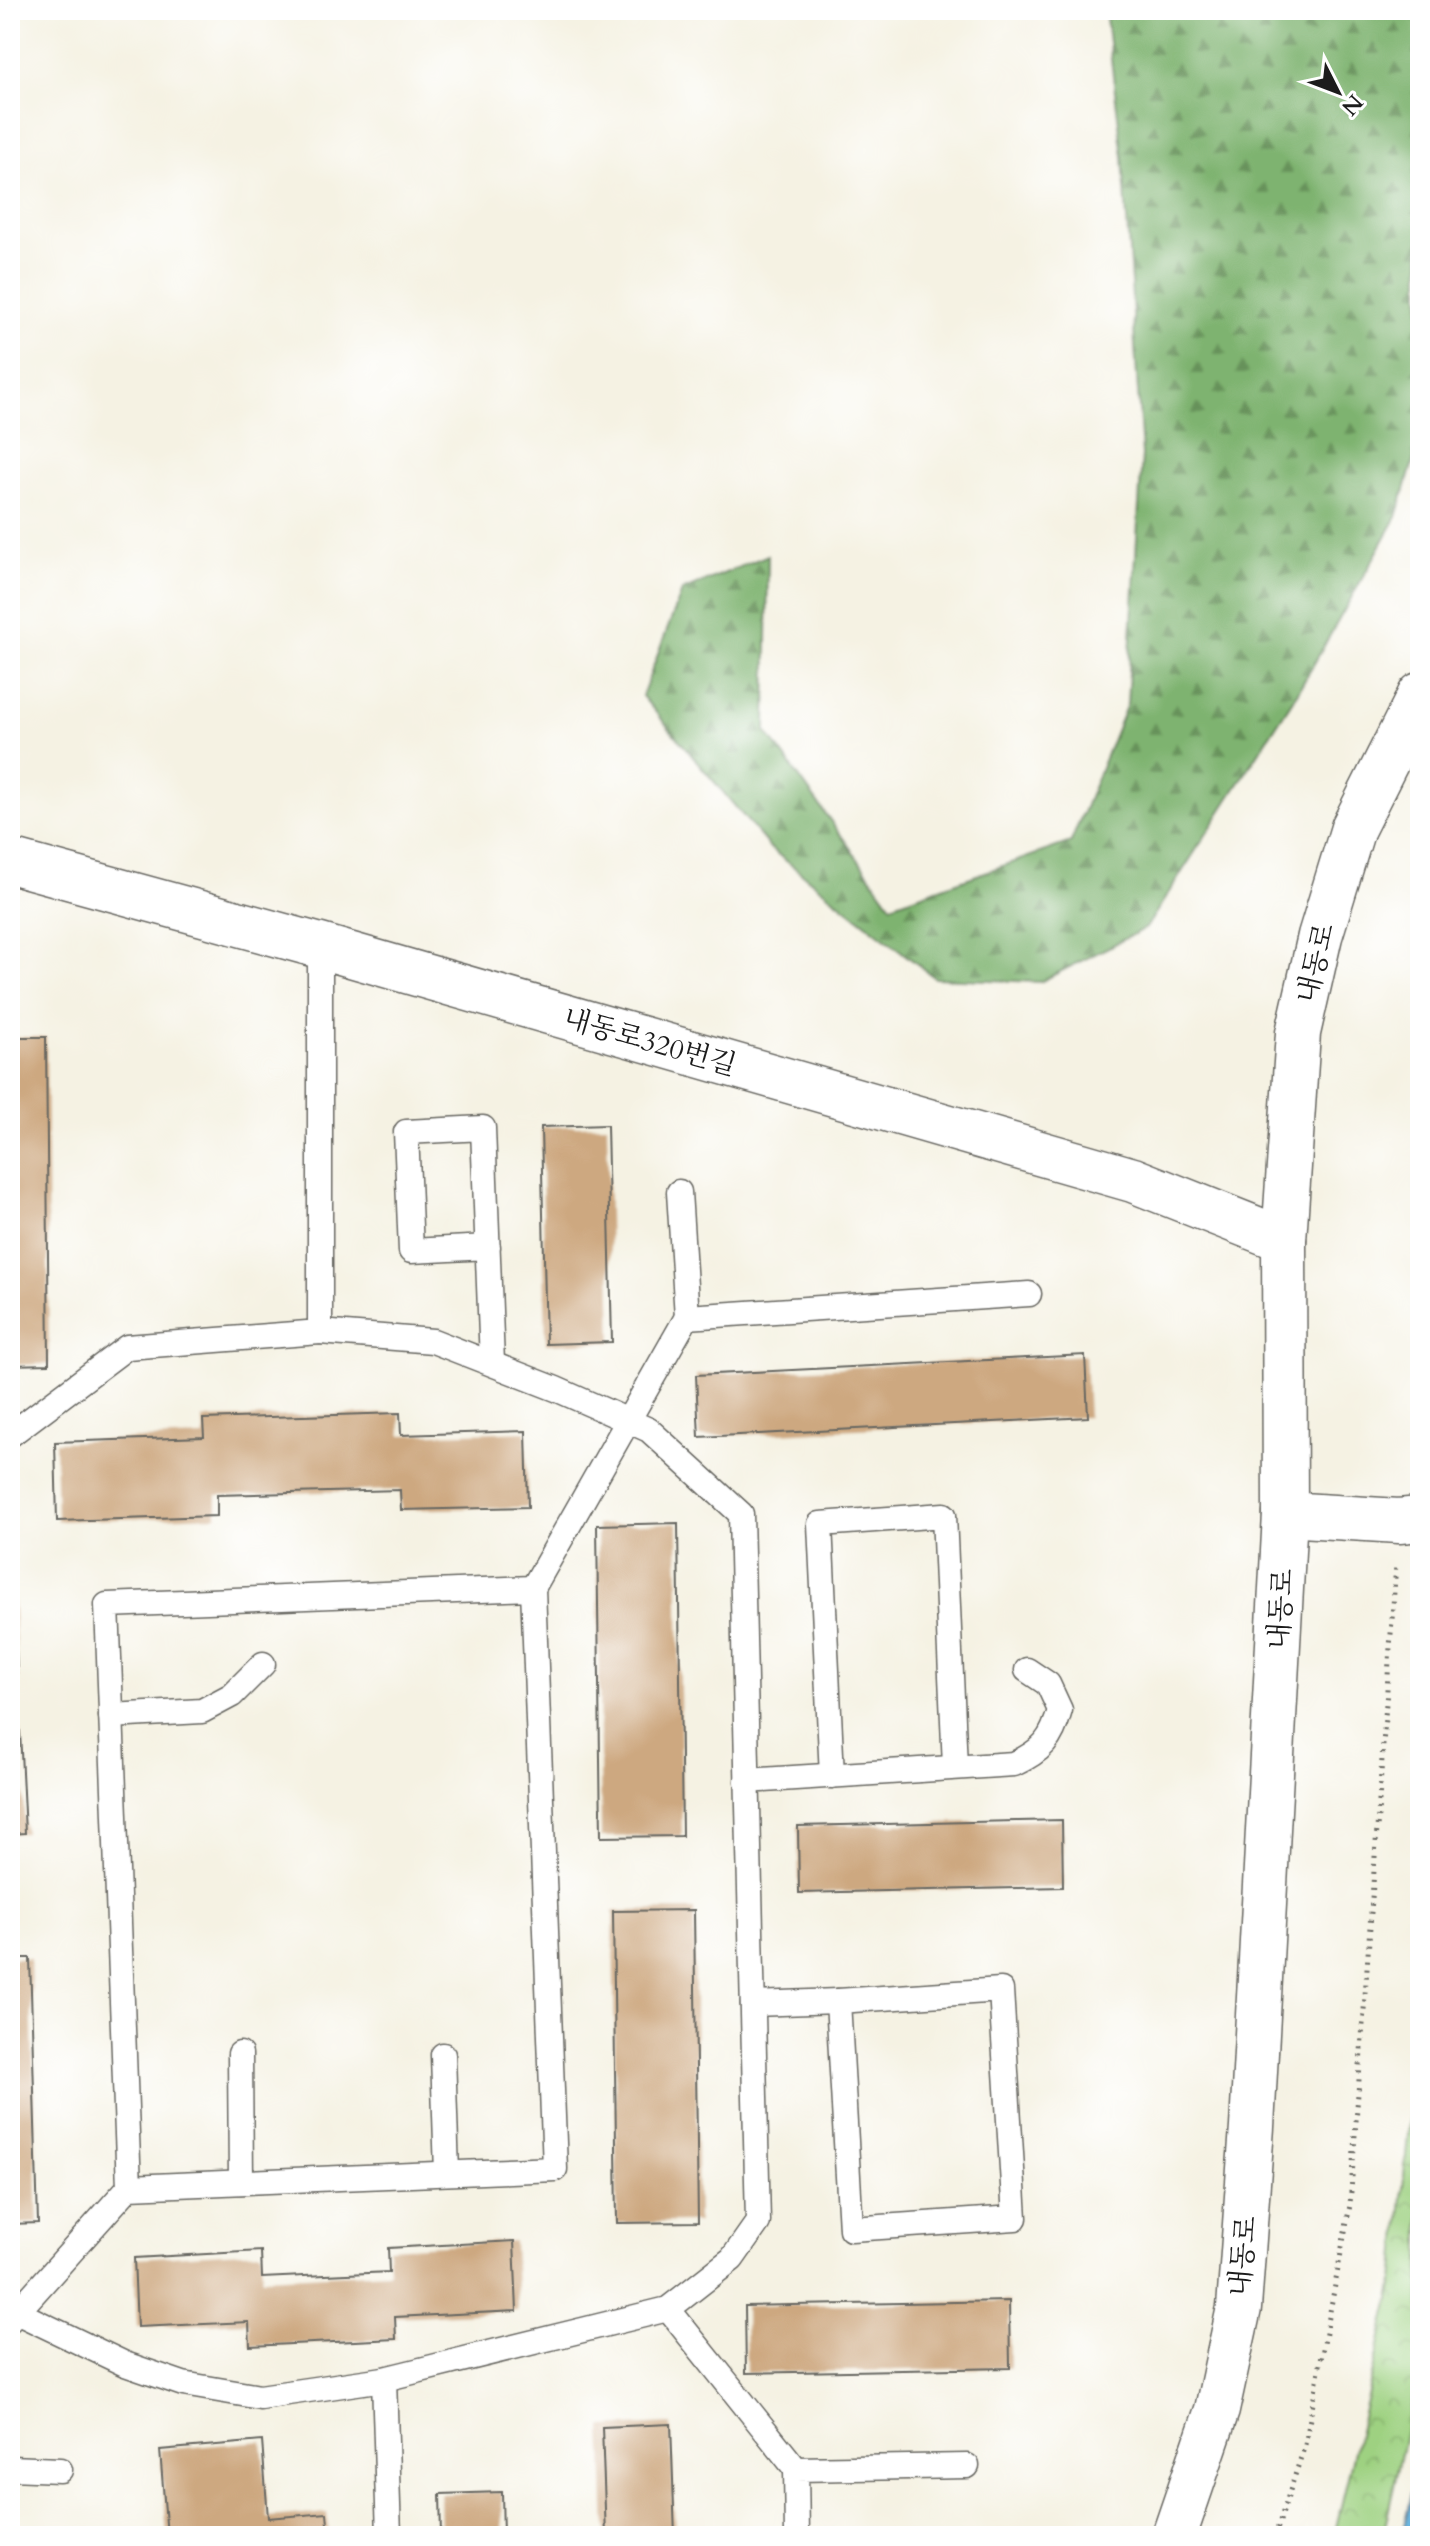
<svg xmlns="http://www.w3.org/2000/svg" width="1430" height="2546" font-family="Cardo,'Noto Serif KR',serif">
	<defs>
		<pattern id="forest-firs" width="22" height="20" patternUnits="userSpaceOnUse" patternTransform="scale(2)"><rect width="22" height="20" fill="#7eb36f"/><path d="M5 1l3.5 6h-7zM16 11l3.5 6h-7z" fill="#66915a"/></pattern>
		<pattern id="park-crowns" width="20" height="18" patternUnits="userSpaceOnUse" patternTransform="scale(2)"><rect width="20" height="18" fill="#9ed181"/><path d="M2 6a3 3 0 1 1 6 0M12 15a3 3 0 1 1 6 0" fill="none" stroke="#88b36f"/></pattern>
		<pattern id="water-waves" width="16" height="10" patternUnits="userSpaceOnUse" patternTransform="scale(2)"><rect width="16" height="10" fill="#65b3df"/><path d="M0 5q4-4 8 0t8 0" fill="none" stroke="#5799bf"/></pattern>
	</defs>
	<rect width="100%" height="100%" fill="#fff"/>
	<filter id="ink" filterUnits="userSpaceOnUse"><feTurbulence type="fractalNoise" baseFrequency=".0125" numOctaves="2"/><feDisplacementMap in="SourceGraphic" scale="16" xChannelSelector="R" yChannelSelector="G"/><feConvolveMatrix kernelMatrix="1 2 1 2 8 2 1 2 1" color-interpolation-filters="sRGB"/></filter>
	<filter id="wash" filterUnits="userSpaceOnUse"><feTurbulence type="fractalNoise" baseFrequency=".006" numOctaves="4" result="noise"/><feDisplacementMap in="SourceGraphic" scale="32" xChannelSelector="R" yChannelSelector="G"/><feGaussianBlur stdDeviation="1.8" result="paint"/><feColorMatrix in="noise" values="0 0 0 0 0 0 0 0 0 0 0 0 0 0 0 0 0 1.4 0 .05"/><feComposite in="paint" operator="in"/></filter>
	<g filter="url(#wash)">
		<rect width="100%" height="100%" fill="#f5f2e3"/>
		<path fill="url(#forest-firs)" stroke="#4d6846" stroke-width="2" d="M1105,10H1420V438L1397,517L1299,690L1146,928L1040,982L935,978L771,849L642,696L682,591L768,555L766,731L891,905L1071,842L1127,704L1142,455L1123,157Z"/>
		<path fill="url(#park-crowns)" stroke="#5d764e" stroke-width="2" d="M1420,2008V2367L1383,2536H1334L1394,2282Z"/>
		<path fill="url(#water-waves)" stroke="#40687e" stroke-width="2" d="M1420,2452V2536H1402Z"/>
		<g id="blocks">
			<g fill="#cda880">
				<path d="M10,1037H46L49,1364L10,1365Z"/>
				<path d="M607,1125L612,1342L546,1344L541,1127Z"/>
				<path d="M1085,1355L1088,1417L699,1437L696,1375Z"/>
				<path d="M400,1413L401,1435L526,1431L528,1507L401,1510L400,1490L217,1495V1516L57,1521L55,1442L204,1437L203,1419Z"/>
				<path d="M678,1523L682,1836L601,1837L597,1525Z"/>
				<path d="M10,1568H12L25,1833L10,1834Z"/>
				<path d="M1062,1820L1063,1887L799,1893L798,1826Z"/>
				<path d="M694,1910L698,2222L617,2223L613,1911Z"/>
				<path d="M10,1958H30L38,2223L10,2224Z"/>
				<path d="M514,2241L517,2311L395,2317L396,2339L250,2346L249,2322L137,2327L134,2258L261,2251L262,2278L389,2272L388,2248Z"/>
				<path d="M1009,2301L1010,2368L746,2373L745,2306Z"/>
				<path d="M671,2424L675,2536H606L602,2427Z"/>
				<path d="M262,2441L268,2518L327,2513L329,2536H167L160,2450Z"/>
				<path d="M502,2492L503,2536H441L440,2494Z"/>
			</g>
		</g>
	</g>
	<g filter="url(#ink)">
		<use href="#blocks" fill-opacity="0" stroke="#686762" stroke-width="2"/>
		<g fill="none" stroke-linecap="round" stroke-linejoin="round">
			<g stroke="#686762" stroke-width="27">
				<g id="service">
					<path d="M679,1192L687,1317L1029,1294"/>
					<path d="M488,1247L411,1251L406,1132L483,1128L492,1363"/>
					<path d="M10,1435L127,1347L320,1332V946"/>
					<path d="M533,1588L687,1317"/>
					<path d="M111,1716L202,1711L232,1695L263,1664"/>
					<path d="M832,1776L820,1524L944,1515L955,1767"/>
					<path d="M747,1781L1014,1764C1042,1751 1052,1740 1060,1710L1048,1684L1027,1670"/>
					<path d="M1001,1990L1015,2218L851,2229L838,2001Z"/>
					<path d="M753,2004L838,2001"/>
					<path d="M240,2054L241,2182"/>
					<path d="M443,2055L447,2173"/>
					<path d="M10,2309L125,2364L183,2384L260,2397L384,2379L668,2309L732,2259L758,2222L741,1514L649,1430L556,1389L433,1341L320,1332"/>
					<path d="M668,2309L796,2469"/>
					<path d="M10,2320L129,2187L107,1605L533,1588L555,2169L129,2187"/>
					<path d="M384,2379L389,2536"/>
					<path d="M10,2468L60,2470"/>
					<path d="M797,2536L796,2469L967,2466"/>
				</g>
			</g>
			<g stroke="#686762" stroke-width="47">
				<g id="minor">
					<path d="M10,861L320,946L1133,1180L1284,1240"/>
					<path d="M1285,1514L1399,1521L1420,1519"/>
					<path d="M1174,2536L1217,2410L1239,2308L1252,2127L1285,1514L1284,1240L1298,1033L1320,936L1353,828L1420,695"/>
				</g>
			</g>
			<path stroke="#686762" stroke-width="5" stroke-dasharray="2 6" stroke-linecap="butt" d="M1275,2536L1305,2445L1350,2205L1396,1564"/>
			<use href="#service" stroke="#fff" stroke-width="24"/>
			<use href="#minor" stroke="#fff" stroke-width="44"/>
		</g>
	</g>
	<g text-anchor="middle" stroke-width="7" stroke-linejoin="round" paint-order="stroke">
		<g font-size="28" fill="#1c1c1c" stroke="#fff">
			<text transform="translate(1315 963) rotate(-77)" y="10">내동로</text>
			<text transform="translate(650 1041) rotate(16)" y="10">내동로320번길</text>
			<text transform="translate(1280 1609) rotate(-87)" y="10">내동로</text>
			<text transform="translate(1242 2256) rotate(-85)" y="10">내동로</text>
		</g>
	</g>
	<rect width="1430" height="2546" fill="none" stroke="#fff" stroke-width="40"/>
	<g transform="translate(1338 92) rotate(132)" stroke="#ffffff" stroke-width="6" paint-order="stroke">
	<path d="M0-6L14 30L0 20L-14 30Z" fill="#1c1c1c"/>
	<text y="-12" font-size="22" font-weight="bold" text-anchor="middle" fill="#1c1c1c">N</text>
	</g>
</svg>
